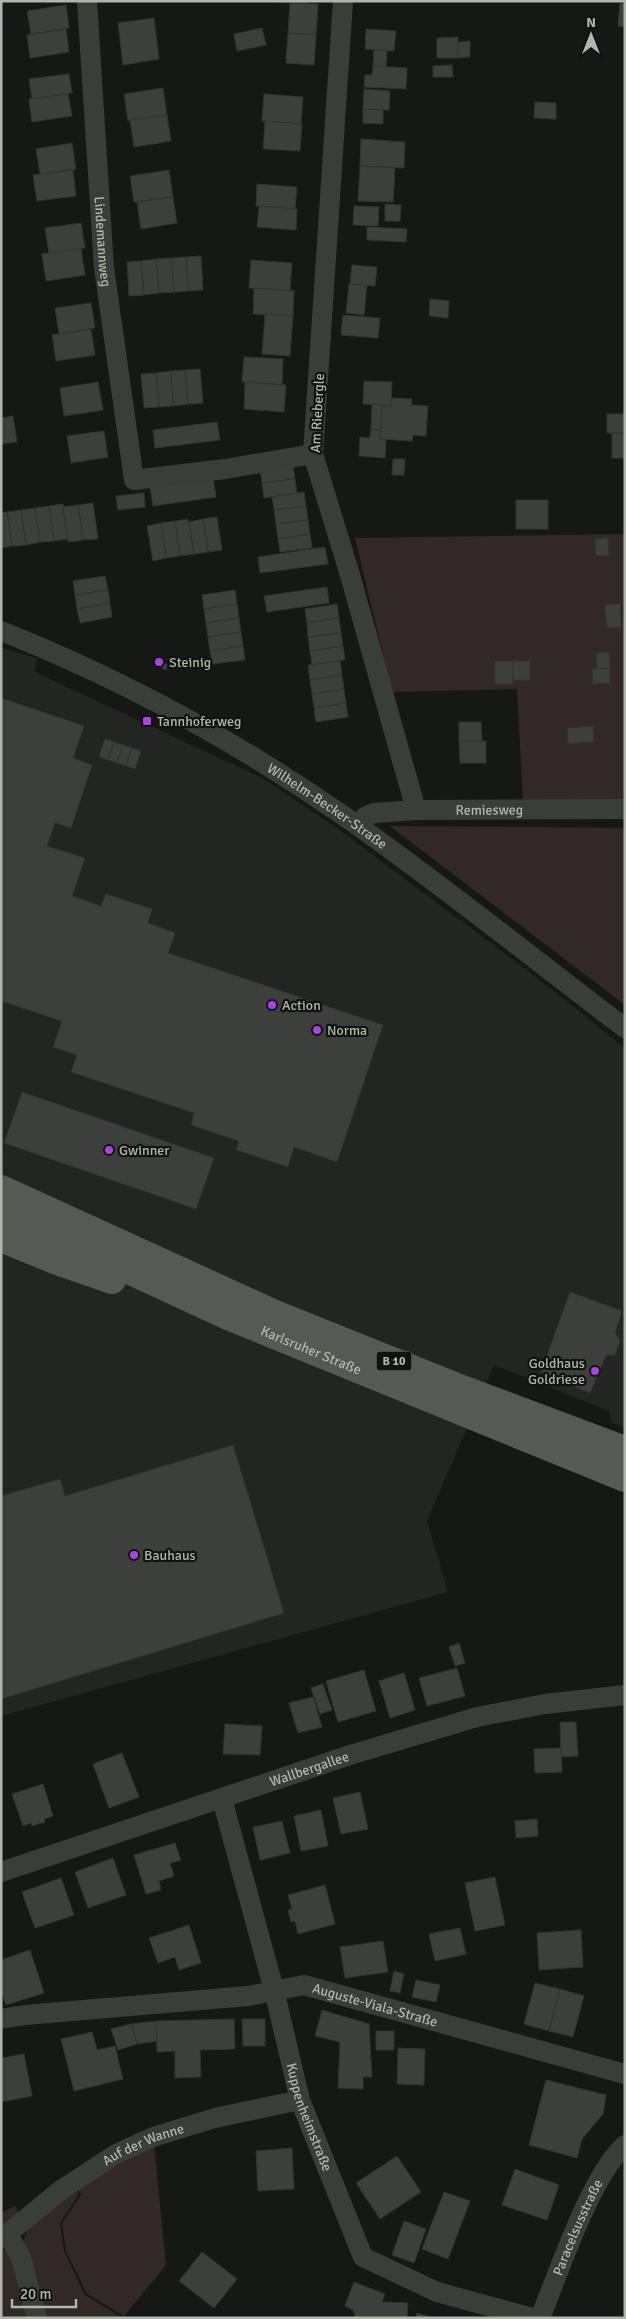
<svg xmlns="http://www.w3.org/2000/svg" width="626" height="2319" font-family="Signika,sans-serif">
	<rect width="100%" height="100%" fill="#161816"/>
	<path fill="#222522" d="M1,648L37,658L35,672L262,778L337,828L532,974L625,1048V1428L612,1423L609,1411L494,1365L427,1521L448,1592L1,1716Z"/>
	<g fill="#312928">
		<path d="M625,534V799L523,802L517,689L392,692L355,538Z"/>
		<path d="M390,826L625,828V1005Z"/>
		<path d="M154,2144L166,2265L124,2316L87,2294L66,2251L62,2223L81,2195L76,2187Z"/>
		<path d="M74,2188L79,2194L60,2223L64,2251L85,2295L123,2318H44L23,2242L28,2228Z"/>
		<path d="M15,2206L20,2214L1,2227V2213Z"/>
		<path d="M1,2250L12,2251L32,2318H1Z"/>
	</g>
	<g fill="#3c3f3b" stroke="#303430">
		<path d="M269,1H308V4Z"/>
		<path d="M290,3L318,4L316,35L288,33Z"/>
		<path d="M620,3L625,4V27L618,26Z"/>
		<path d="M66,5L69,28L31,34L27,11Z"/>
		<path d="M154,18L159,59L123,65L118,23Z"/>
		<path d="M262,28L266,45L237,51L234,34Z"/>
		<path d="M66,29L69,52L30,58L27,35Z"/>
		<path d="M366,29L396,31L394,51L365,49Z"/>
		<path d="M288,33L316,35L314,65L286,63Z"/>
		<path d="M458,37V58H437V38Z"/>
		<path d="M470,41V57L458,58V42Z"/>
		<path d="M374,50H387L386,67L373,66Z"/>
		<path d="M452,65L453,77H433V66Z"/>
		<path d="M373,66L407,68L406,89L364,87L365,75H372Z"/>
		<path d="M69,74L72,93L32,99L29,79Z"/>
		<path d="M163,88L167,115L128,121L124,94Z"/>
		<path d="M364,89L390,91L389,110L363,109Z"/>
		<path d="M68,94L72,116L32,122L29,99Z"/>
		<path d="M264,94L303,97L301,124L262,121Z"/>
		<path d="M535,102L556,103V119L534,118Z"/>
		<path d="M363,109L383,110V124L363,123Z"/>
		<path d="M167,115L171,141L134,147L130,120Z"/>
		<path d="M265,121L302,124L300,151L263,149Z"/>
		<path d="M361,139L405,142L404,168L360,166Z"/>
		<path d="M72,143L76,169L40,174L36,149Z"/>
		<path d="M360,166L395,168L393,202L358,201Z"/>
		<path d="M73,170L76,196L37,201L33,175Z"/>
		<path d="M169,170L173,197L134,202L130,176Z"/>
		<path d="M257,184L297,187L295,209L256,206Z"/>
		<path d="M173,197L177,223L141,229L137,202Z"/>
		<path d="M385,204L401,205L400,221H385Z"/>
		<path d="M259,206L297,209L296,230L257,227Z"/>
		<path d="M354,206L379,207L378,226L353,225Z"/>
		<path d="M81,223L85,248L49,254L45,228Z"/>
		<path d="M367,227L407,229L406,242L367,240Z"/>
		<path d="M81,249L85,275L46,281L42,254Z"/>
		<path d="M201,256L203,290L188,291L186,257Z"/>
		<path d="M186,257L188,291L174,292L171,258Z"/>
		<path d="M171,258L174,292L159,293L156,259Z"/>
		<path d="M156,259L159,293L144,295L141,261Z"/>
		<path d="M251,260L292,263L290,291L249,288Z"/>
		<path d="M141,261L144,295L129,296L127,262Z"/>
		<path d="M352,265L377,267L375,286L350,284Z"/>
		<path d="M349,284L367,285L364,315L346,313Z"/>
		<path d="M254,288L294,291L293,316L253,314Z"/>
		<path d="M430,299L449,301L448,318L429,316Z"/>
		<path d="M91,303L95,328L59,334L55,308Z"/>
		<path d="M265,314L293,316L290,356L262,354Z"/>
		<path d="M343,315L380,318L378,338L341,335Z"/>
		<path d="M91,329L95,355L56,361L52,335Z"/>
		<path d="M244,357L283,359L282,385L242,382Z"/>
		<path d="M200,369L203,403L188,404L185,370Z"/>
		<path d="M185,370L188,404L173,406L171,371Z"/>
		<path d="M171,371L173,406L159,407L156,373Z"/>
		<path d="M156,373L159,407L144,408L141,374Z"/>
		<path d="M364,381L392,382L391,406L363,404Z"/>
		<path d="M98,382L103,410L64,416L60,388Z"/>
		<path d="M245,382L286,385L284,412L244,409Z"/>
		<path d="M391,398L412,399L411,405L428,406L426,436L413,435L412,441L380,439L382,405L391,406Z"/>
		<path d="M372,404L382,405L381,430L371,429Z"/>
		<rect x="607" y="414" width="18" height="19"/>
		<path d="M13,416L17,442L1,444V418Z"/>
		<path d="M217,422L220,440L155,448L153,430Z"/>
		<path d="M371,429L381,430L380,439H386L385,458L359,456L360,437L370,438Z"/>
		<path d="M104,431L108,457L71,463L67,436Z"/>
		<rect x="612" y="433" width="13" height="25"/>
		<path d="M393,459H405L404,475H392Z"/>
		<path d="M293,465L295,479L262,483L260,469Z"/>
		<path d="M213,478L216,497L153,506L150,487Z"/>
		<path d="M295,479L297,493L264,498L262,483Z"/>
		<path d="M304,492L306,506L274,510L272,497Z"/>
		<path d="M144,493L145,507L118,510L116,496Z"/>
		<rect x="516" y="500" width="32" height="29"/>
		<path d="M93,503L98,539L83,540L78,505Z"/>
		<path d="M63,504L68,539L54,541L49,506Z"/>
		<path d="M78,505L83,540L68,542L63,507Z"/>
		<path d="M49,506L54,541L40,542L35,508Z"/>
		<path d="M306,506L308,520L276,524L274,510Z"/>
		<path d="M35,508L40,542L26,545L21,510Z"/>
		<path d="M21,510L26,545L12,546L7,512Z"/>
		<path d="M7,512L12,546L1,548V513Z"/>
		<path d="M217,517L222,550L208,552L203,519Z"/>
		<path d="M188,519L194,554L180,556L175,521Z"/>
		<path d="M203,519L208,552L194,554L189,522Z"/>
		<path d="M308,520L310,534L278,539L276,524Z"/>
		<path d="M175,521L180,556L166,558L161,523Z"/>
		<path d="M161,523L166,558L153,561L147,526Z"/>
		<path d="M310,534L312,548L280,552L278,539Z"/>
		<path d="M608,538L609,555L596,556L595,539Z"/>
		<path d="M325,547L328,564L260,573L258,557Z"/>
		<path d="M105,576L108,590L75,595L73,581Z"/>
		<path d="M327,587L329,603L267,612L264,596Z"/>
		<path d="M108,590L110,603L77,609L75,595Z"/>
		<path d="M235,590L237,604L204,609L202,595Z"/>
		<path d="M110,603L112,617L80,623L77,609Z"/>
		<path d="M237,604L239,618L206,623L204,609Z"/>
		<path d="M337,604L339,618L307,623L305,609Z"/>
		<path d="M620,604L621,627L607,628L605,605Z"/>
		<path d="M239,618L241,632L208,637L206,623Z"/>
		<path d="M339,618L341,633L308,637L307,623Z"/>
		<path d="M241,632L243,646L210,651L208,637Z"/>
		<path d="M341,633L343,646L310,651L308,637Z"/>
		<path d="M243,646L245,660L212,664L210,651Z"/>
		<path d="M343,646L345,660L312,665L310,651Z"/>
		<path d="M609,652L610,668L597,669L596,653Z"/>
		<path d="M157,660L168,665L166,670L155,665Z"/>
		<path d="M340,661L342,675L310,680L308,665Z"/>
		<rect x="495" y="661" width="18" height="23"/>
		<rect x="513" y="661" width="17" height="19"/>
		<path d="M610,668V683L593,684L592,669Z"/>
		<path d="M342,675L344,689L312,694L310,680Z"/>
		<path d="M344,689L346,703L314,708L312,694Z"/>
		<path d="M1,698L84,726L73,758L92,765L71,828L55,823L47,846L85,858L72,896L101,906L106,894L152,909L148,923L175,933L168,953L383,1025L337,1162L294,1147L288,1167L236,1150L239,1141L191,1125L194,1113L71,1072L77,1055L53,1047L62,1021L1,1001Z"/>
		<path d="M346,703L348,717L316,722L314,708Z"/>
		<path d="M459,722H481L482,741H459Z"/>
		<path d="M593,726L594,742L568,744L567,728Z"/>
		<path d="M105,739L114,742L108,760L99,757Z"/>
		<path d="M459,741H486V763H460Z"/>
		<path d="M114,742L123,745L117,763L108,760Z"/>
		<path d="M123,745L132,748L126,766L117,763Z"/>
		<path d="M132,748L141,751L135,769L126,766Z"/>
		<path d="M22,1092L214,1158L196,1209L4,1143Z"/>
		<path d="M570,1292L622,1311L615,1333L620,1341L615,1355H606L590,1393L541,1372Z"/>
		<path d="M233,1445L284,1613L1,1699V1496L60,1479L65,1496Z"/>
		<path d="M459,1643L465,1663L455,1666L449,1647Z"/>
		<path d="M457,1668L465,1696L427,1706L419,1678Z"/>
		<path d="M364,1670L376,1711L338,1722L326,1681Z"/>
		<path d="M404,1673L415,1710L390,1718L379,1681Z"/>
		<path d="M323,1684L332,1710L320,1714L311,1688Z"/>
		<path d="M313,1697L322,1727L298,1733L289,1703Z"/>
		<path d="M560,1722H576L578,1756L561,1757Z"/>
		<path d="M225,1724L262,1726L260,1755L223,1754Z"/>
		<path d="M561,1748L562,1772L535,1773L534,1749Z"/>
		<path d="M122,1753L139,1797L109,1808L93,1764Z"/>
		<path d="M43,1784L53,1816L44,1819L45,1822L32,1826L31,1823L23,1826L12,1794Z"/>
		<path d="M360,1792L368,1829L341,1834L333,1798Z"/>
		<path d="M321,1810L328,1846L301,1851L294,1816Z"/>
		<path d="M537,1819L538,1836L516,1838L515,1821Z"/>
		<path d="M282,1821L290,1853L260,1860L253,1827Z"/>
		<path d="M175,1843L181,1860L170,1863L174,1876L159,1881L161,1890L146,1894L134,1855Z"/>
		<path d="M113,1858L126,1895L88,1908L75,1872Z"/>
		<path d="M495,1877L505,1925L475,1931L465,1883Z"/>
		<path d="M61,1878L74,1915L35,1928L22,1892Z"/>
		<path d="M325,1885L335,1924L298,1934L295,1921L291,1922L288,1910L292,1909L288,1895Z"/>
		<path d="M189,1925L201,1963L179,1970L175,1957L158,1963L149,1938Z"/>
		<path d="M460,1928L466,1954L435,1961L429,1934Z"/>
		<path d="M581,1930L583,1967L539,1970L537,1933Z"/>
		<path d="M383,1941L388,1972L345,1978L340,1947Z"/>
		<path d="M30,1950L44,1993L6,2005L1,1990V1960Z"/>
		<path d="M394,1971L404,1974L400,1993L390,1991Z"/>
		<path d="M416,1980L440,1985L436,2002L412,1997Z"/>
		<path d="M535,1983L560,1989L549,2031L524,2024Z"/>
		<path d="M560,1989L584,1996L573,2037L549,2031Z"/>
		<path d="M322,2010L369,2024L372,2077H363V2089L338,2088L340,2042L315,2036Z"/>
		<path d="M234,2019L235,2049L200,2050L201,2077L175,2078V2051L157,2052L156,2021Z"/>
		<path d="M242,2019H265V2046H243Z"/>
		<path d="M156,2021L157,2041L137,2044L131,2024Z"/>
		<path d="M131,2024L137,2044L118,2050L111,2029Z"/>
		<rect x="376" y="2031" width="18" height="19"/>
		<path d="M92,2032L97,2050L115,2046L123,2079L74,2091L61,2039Z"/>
		<path d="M398,2048L425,2049L424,2085L397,2084Z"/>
		<path d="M24,2054L32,2096L1,2102V2058Z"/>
		<path d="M546,2080L606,2095L603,2114L582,2139L577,2158L529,2145Z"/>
		<path d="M292,2148L294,2189L258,2191L256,2151Z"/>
		<path d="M397,2156L421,2192L380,2219L356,2183Z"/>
		<path d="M515,2169L559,2185L547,2220L502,2205Z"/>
		<path d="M444,2192L470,2201L448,2259L422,2249Z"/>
		<path d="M404,2221L426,2229L414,2263L392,2255Z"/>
		<path d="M202,2252L237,2279L214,2308L179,2281Z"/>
		<path d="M354,2282L385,2294L382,2302L408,2303L407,2318H355L354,2311L345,2306Z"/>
		<path d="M417,2313L433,2318H416Z"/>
	</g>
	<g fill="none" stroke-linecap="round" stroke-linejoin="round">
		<g stroke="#3a3e39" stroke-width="20">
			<path id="s1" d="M87,1L104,268L134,480L225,469L313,454"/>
			<path d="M343,1L313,454L350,575L416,810"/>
			<path id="s2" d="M1,631C122,679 237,742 344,816C440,883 531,957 625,1028"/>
			<path id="s3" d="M359,826L365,817L374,813L416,810L625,809"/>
			<path id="s4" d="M222,1799L274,1990L300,2100L363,2257L437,2292L532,2318"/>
			<path id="s5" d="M1,1872L350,1755L477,1717L545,1704L625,1695"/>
			<path id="s6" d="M1,2019L25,2015L248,1996L304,1985L625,2074"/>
			<path d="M8,2234L21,2258L37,2318"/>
			<path id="s7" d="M1,2239L61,2190L116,2154L153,2137L215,2118L300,2100"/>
			<path id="s8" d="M540,2318C559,2272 590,2177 625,2145"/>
		</g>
		<g stroke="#555b54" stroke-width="28">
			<path d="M1,1189L275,1314L457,1387L625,1450"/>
			<path id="s9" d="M1,1211L228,1316L625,1478"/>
			<path d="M1,1238L57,1261L112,1280"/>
		</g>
	</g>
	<g fill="#aa42e4" stroke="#111311" stroke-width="2">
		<circle cx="159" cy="662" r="5"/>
		<rect x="142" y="716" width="10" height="10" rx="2.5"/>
		<circle cx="272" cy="1005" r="5"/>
		<circle cx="317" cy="1030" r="5"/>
		<circle cx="109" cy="1150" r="5"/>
		<circle cx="595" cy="1371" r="5"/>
		<circle cx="134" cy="1555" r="5"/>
	</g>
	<g text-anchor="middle" stroke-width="4.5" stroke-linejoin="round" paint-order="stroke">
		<rect fill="#111311" stroke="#7f867b" stroke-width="1" x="376.5" y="1351.5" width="35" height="19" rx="4"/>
		<g font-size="12" font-weight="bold" fill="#aeb7a9">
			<text x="394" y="1365">B 10</text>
		</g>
		<g font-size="14" fill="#aeb7a9" stroke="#111311">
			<text dy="5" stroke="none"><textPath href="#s1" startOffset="241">Lindemannweg</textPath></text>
			<text transform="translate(317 413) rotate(-87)" y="5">Am Riebergle</text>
			<text dy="5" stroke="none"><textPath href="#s2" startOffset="371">Wilhelm-Becker-Straße</textPath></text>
			<text dy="5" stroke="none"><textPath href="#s3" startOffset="136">Remiesweg</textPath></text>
			<text dy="5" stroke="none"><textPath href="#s9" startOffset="340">Karlsruher Straße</textPath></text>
			<text dy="5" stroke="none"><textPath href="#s5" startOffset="325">Wallbergallee</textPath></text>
			<text dy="5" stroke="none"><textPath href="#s6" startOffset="379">Auguste-Viala-Straße</textPath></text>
			<text dy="5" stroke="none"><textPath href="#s4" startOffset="330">Kuppenheimstraße</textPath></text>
			<text dy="5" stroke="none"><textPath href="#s7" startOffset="172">Auf der Wanne</textPath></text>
			<text dy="5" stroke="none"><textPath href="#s8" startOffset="98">Paracelsusstraße</textPath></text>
		</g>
		<g font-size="14" fill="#aeb7a9" stroke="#111311" text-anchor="start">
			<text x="169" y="667">Steinig</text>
			<text x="157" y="726">Tannhoferweg</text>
			<text x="282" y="1010">Action</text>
			<text x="327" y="1035">Norma</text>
			<text x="119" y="1155">Gwinner</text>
			<text x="585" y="1368" text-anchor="end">Goldhaus<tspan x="585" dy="16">Goldriese</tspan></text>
			<text x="144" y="1560">Bauhaus</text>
		</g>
	</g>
	<rect width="626" height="2319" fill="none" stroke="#aeb7a9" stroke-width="5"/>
	<g transform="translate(591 35)" stroke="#111311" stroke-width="4" paint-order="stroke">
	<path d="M0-4L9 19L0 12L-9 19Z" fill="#aeb7a9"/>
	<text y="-8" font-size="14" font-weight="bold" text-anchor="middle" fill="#aeb7a9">N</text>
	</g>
	<path d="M12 2299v8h64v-8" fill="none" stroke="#aeb7a9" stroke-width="2.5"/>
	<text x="20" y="2299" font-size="15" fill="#aeb7a9" stroke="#111311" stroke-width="4" paint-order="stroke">20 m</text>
</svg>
